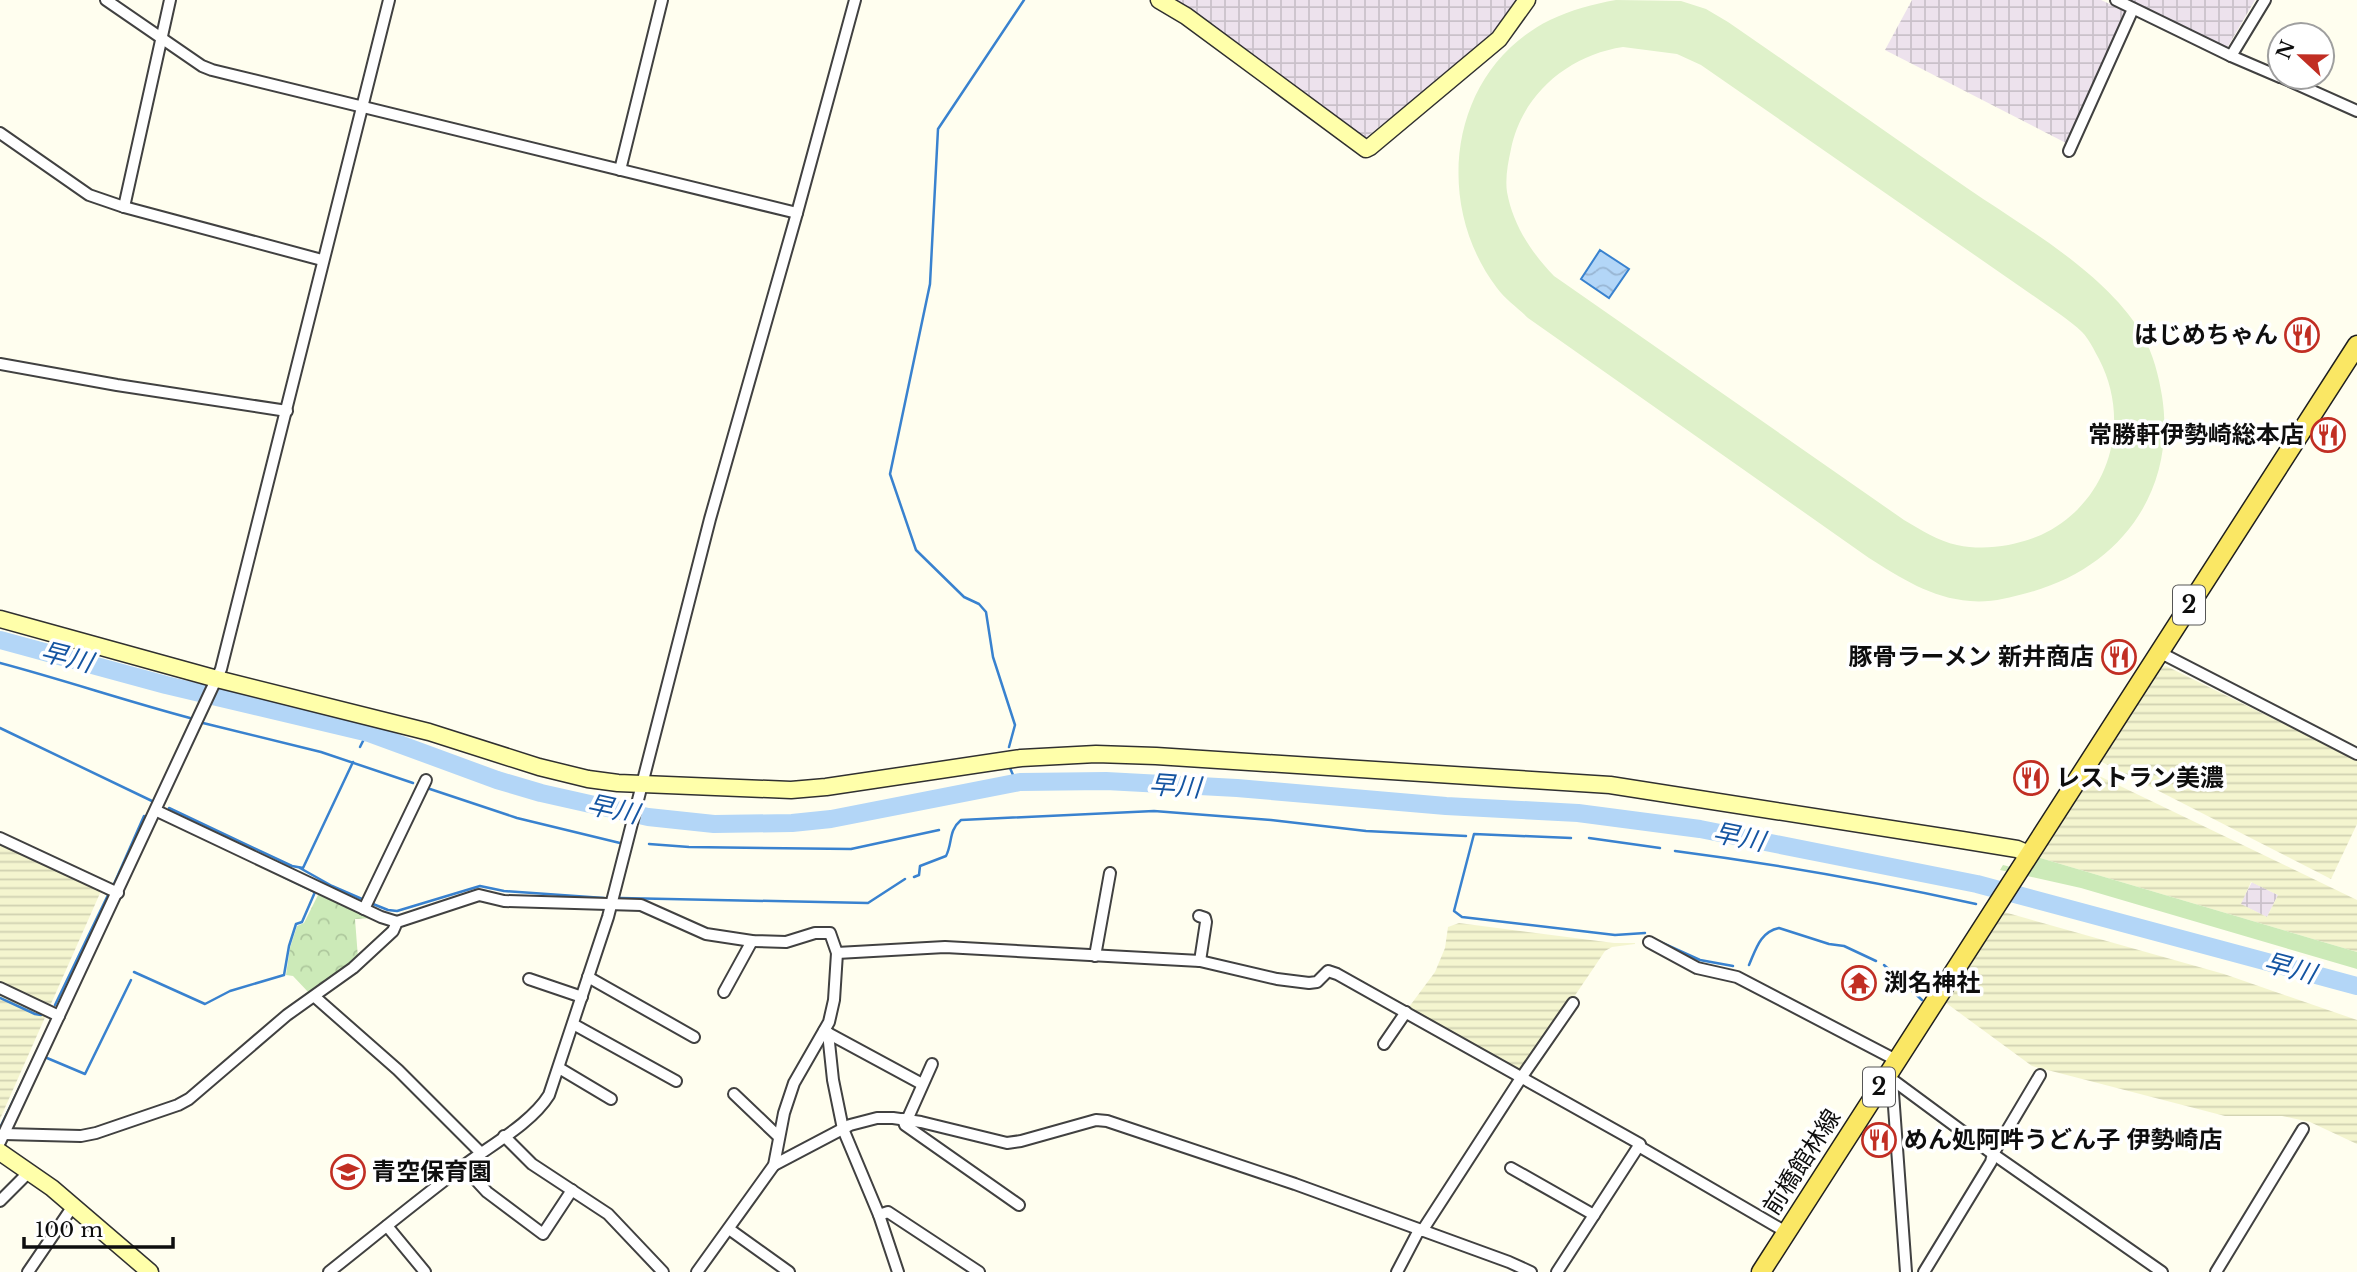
<svg xmlns="http://www.w3.org/2000/svg" width="2357" height="1272" font-family="'Libre Baskerville','Noto Sans JP',serif">
	<defs>
		<pattern id="industrial-grid" width="8" height="8" patternUnits="userSpaceOnUse" patternTransform="scale(1.75)"><rect width="8" height="8" fill="#ede2ed"/><path d="M0 4h8M4 0v8" fill="none" stroke="#cac1ca"/></pattern>
		<pattern id="farmland-rules" width="6" height="5" patternUnits="userSpaceOnUse" patternTransform="scale(1.75)"><rect width="6" height="5" fill="#f4f5cf"/><path d="M0 2.5h6" fill="none" stroke="#d0d1b1"/></pattern>
		<pattern id="park-crowns" width="20" height="18" patternUnits="userSpaceOnUse" patternTransform="scale(1.75)"><rect width="20" height="18" fill="#cceab8"/><path d="M2 6a3 3 0 1 1 6 0M12 15a3 3 0 1 1 6 0" fill="none" stroke="#aec89d"/></pattern>
		<pattern id="water-waves" width="16" height="10" patternUnits="userSpaceOnUse" patternTransform="scale(1.75)"><rect width="16" height="10" fill="#b3d6f7"/><path d="M0 5q4-4 8 0t8 0" fill="none" stroke="#99b6d3"/></pattern>
	</defs>
	<rect width="100%" height="100%" fill="#fffeef"/>
	<g fill="url(#industrial-grid)">
		<path d="M1174,0H1518L1494,36L1365,138Z"/>
		<path d="M1912,0H2101L2127,12L2066,143L1885,50Z"/>
		<path d="M2130,0H2255L2227,48Z"/>
		<path d="M2252,882L2278,895L2267,917L2240,904Z"/>
	</g>
	<g fill="url(#farmland-rules)" fill-rule="evenodd">
		<path d="M2166,666L2357,760V824L2331,879L2100,761L2160,667Z"/>
		<path d="M2093,773L2357,900V952L2037,857ZM2251,882L2278,895L2267,917L2241,904Z"/>
		<path d="M0,844L101,891L0,1119Z"/>
		<path d="M2004,912L2224,974L2357,1020V1144L2310,1122L2282,1116H2225L2032,1066L1942,1000Z"/>
		<path d="M1459,923L1614,943H1635V944L1612,947L1605,951L1522,1074L1410,1011L1409,1007L1435,972L1445,948L1448,927Z"/>
	</g>
	<path fill="#cceab8" d="M2037,857L2357,952V969L2081,888L2000,870L2003,865L2027,871Z"/>
	<path fill="url(#park-crowns)" d="M320,891L374,918L355,919L358,958L310,994L293,976L286,975L290,948L297,926L304,923Z"/>
	<path fill="#dff1ca" fill-rule="evenodd" d="M1616,0L1681,1L1706,9L1728,22C1808,77 1887,133 1967,188C2025,228 2108,274 2143,336C2153,353 2159,377 2162,396C2177,492 2119,569 2027,593C2009,598 1989,603 1970,601C1931,598 1901,578 1869,558L1528,318C1518,308 1505,299 1497,288C1432,203 1449,70 1550,20C1571,10 1593,4 1616,0ZM1623,47L1677,54L1701,65L2061,315C2068,320 2076,326 2082,332C2089,339 2094,350 2099,359C2133,424 2108,504 2041,535C2015,546 1985,551 1957,545C1938,541 1921,530 1904,520L1554,276C1531,252 1513,225 1507,192C1505,178 1508,163 1511,149C1522,94 1569,55 1623,47Z"/>
	<path fill="url(#water-waves)" stroke="#3982cf" stroke-width="2" d="M1600,250L1629,269L1609,298L1581,279Z"/>
	<g fill="none" stroke-linecap="round" stroke-linejoin="round">
		<g stroke="#3982cf" stroke-width="2.5">
			<path d="M0,663C64,680 126,701 190,718"/>
			<path d="M203,723L321,752L413,783"/>
			<path d="M0,728L152,801"/>
			<path d="M360,747L367,733"/>
			<path d="M1009,747L1015,725L993,657L986,612L979,604L964,597L916,550L890,474L930,284L938,129L1024,0"/>
			<path d="M1010,768L1016,782"/>
			<path d="M430,789L517,818L620,843"/>
			<path d="M169,808L292,866L303,868L353,762"/>
			<path d="M1571,838L1474,834L1454,911L1462,917L1615,935L1645,933"/>
			<path d="M1589,838L1660,848"/>
			<path d="M649,844L689,847L851,849L939,830"/>
			<path d="M1675,851C1776,864 1876,882 1976,904"/>
			<path d="M300,868L332,886L362,899"/>
			<path d="M914,877L919,875L920,866L946,856C953,842 948,831 961,820L1154,811L1271,820L1366,831L1466,836"/>
			<path d="M114,884L144,816"/>
			<path d="M620,898L868,903L905,879"/>
			<path d="M373,904L388,910L397,911L480,886L504,891L604,898"/>
			<path d="M1658,941L1700,960L1733,966"/>
			<path d="M1749,965C1756,949 1760,932 1779,928L1829,944L1844,946L1876,961"/>
			<path d="M1884,965L1922,1000"/>
			<path d="M134,972L205,1004L230,991L284,975L289,946L296,924L302,922L315,892L284,877"/>
			<path d="M0,998L35,1014L41,1015"/>
			<path d="M55,1005L108,895"/>
			<path d="M47,1058L85,1074L131,980"/>
			<path d="M0,1128L35,1055"/>
		</g>
		<path stroke="#b3d6f7" stroke-width="18" d="M0,640L166,685L369,733L497,780L541,793L648,817L714,824L792,823L831,819L1020,782L1106,781L1237,788L1446,806L1578,813L1700,829L1977,884L2357,986"/>
		<g stroke="#414141" stroke-width="14">
			<g id="street">
				<path d="M106,0L202,66L212,70L797,213"/>
				<path d="M2116,0L2231,56L2280,77"/>
				<path d="M2231,56L2265,0"/>
				<path d="M2281,77L2357,111"/>
				<path d="M0,133L89,195L124,207L322,260"/>
				<path d="M2069,151L2133,9"/>
				<path d="M620,170L662,0"/>
				<path d="M124,207L170,0"/>
				<path d="M0,364L117,385L287,411"/>
				<path d="M2159,652L2357,754"/>
				<path d="M157,811L381,917L397,922"/>
				<path d="M0,838L118,893"/>
				<path d="M364,909L426,780"/>
				<path d="M1199,916L1205,918L1206,922L1200,961"/>
				<path d="M1649,942L1697,968L1737,977L1896,1060"/>
				<path d="M837,953L945,947L1200,961L1277,979L1309,983L1317,982L1328,971L1337,974L1640,1144L1557,1272"/>
				<path d="M1095,956L1110,873"/>
				<path d="M588,977L694,1037"/>
				<path d="M529,979L582,997"/>
				<path d="M0,988L59,1016"/>
				<path d="M724,992L752,941"/>
				<path d="M315,997L398,1070L481,1153"/>
				<path d="M573,1024L676,1081"/>
				<path d="M824,1031L922,1084"/>
				<path d="M828,1033L833,1080L843,1129L879,1215L898,1272"/>
				<path d="M1384,1044L1406,1012"/>
				<path d="M559,1068L611,1099"/>
				<path d="M1886,1075L1993,1154L2162,1272"/>
				<path d="M1892,1079L1906,1272"/>
				<path d="M734,1094L779,1137"/>
				<path d="M903,1119L905,1125L1019,1205"/>
				<path d="M907,1120L932,1064"/>
				<path d="M4,1134L81,1136L96,1133L178,1105L189,1099L287,1015L353,968L393,931L397,922L479,895L504,901L641,905L706,934L752,941L786,942L815,933H830L837,953L834,1000L829,1022L794,1083L784,1113L774,1165L697,1272"/>
				<path d="M504,1136L532,1164L608,1214L663,1272"/>
				<path d="M0,1142L221,669L389,0"/>
				<path d="M1640,1147L1786,1232"/>
				<path d="M774,1165L850,1125L877,1118H893L921,1122L1007,1143L1021,1141L1096,1120L1107,1121L1295,1184L1509,1262L1531,1272"/>
				<path d="M463,1166L487,1192L543,1234L572,1190"/>
				<path d="M1511,1168L1594,1215"/>
				<path d="M0,1201L30,1171"/>
				<path d="M879,1215L888,1212L979,1272"/>
				<path d="M387,1226L425,1272"/>
				<path d="M729,1229L789,1272"/>
				<path d="M1422,1231L1521,1078L1573,1003"/>
				<path d="M28,1272L73,1206"/>
				<path d="M329,1272C373,1237 417,1201 462,1167C489,1146 531,1124 549,1095L608,917L710,519L797,213L855,0"/>
				<path d="M1397,1272L1419,1230"/>
				<path d="M1924,1272L1991,1162L1993,1154L2040,1075"/>
				<path d="M2216,1272L2303,1129"/>
			</g>
		</g>
		<g stroke="#303030" stroke-width="19">
			<g id="secondary">
				<path d="M1159,0L1186,16L1366,149L1370,147L1499,39L1527,0"/>
				<path d="M0,619L217,679L429,732L539,767L588,779L618,783L791,790L826,787L1021,758L1096,754L1156,756L1610,785L1962,840L2017,849L2029,854"/>
				<path d="M0,1152L52,1188L150,1272"/>
			</g>
		</g>
		<g stroke="#1f1f1f" stroke-width="21">
			<path id="primary" d="M1761,1272L2357,345"/>
		</g>
		<use href="#street" stroke="#fff" stroke-width="10"/>
		<use href="#secondary" stroke="#ffa" stroke-width="16"/>
		<use href="#primary" stroke="#fae764" stroke-width="18"/>
	</g>
	<defs>
		<g id="restaurant-ring" transform="scale(1.75)"><circle r="9.5" fill="#fff" stroke="#c12e23" stroke-width="1.5"/><path d="M-5-6h1v4h1v-4h1v4h1v-4h1v5L-1.5 .5V6h-2V.5L-5-1ZM5-6V6H3V1.5H1.5Q1.5-4 5-6Z" fill="#c12e23"/></g>
		<g id="temple-ring" transform="scale(1.75)"><circle r="9.5" fill="#fff" stroke="#c12e23" stroke-width="1.5"/><path d="M0-6L5-2H3V0L6.5 2.5H4V6H1.5V3h-3V6H-4V2.5H-6.5L-3 0V-2H-5Z" fill="#c12e23"/></g>
		<g id="school-ring" transform="scale(1.75)"><circle r="9.5" fill="#fff" stroke="#c12e23" stroke-width="1.5"/><path d="M0-5L7-2L0 1L-7-2ZM-4 1L0 2.5L4 1V4Q0 6-4 4Z" fill="#c12e23"/></g>
	</defs>
	<g fill-rule="evenodd">
		<use href="#restaurant-ring" x="2302" y="335"/>
		<use href="#restaurant-ring" x="2328" y="435"/>
		<use href="#restaurant-ring" x="2119" y="657"/>
		<use href="#restaurant-ring" x="2031" y="778"/>
		<use href="#temple-ring" x="1859" y="983"/>
		<use href="#restaurant-ring" x="1879" y="1140"/>
		<use href="#school-ring" x="348" y="1172"/>
	</g>
	<g text-anchor="middle" stroke-width="7" stroke-linejoin="round" paint-order="stroke">
		<g fill="#fff" stroke="#565656" stroke-width="2">
			<rect x="2173" y="585.5" width="32" height="39" rx="5"/>
			<rect x="1863" y="1067.5" width="32" height="39" rx="5"/>
		</g>
		<g font-size="23" font-weight="bold" fill="#0e0e0e">
			<text x="2189" y="613">2</text>
			<text x="1879" y="1095">2</text>
		</g>
		<g font-size="24" font-weight="bold" fill="#0e0e0e" stroke="#fff" text-anchor="start">
			<text x="2278" y="343" text-anchor="end">はじめちゃん</text>
			<text x="2304" y="443" text-anchor="end">常勝軒伊勢崎総本店</text>
			<text x="2094" y="665" text-anchor="end">豚骨ラーメン 新井商店</text>
			<text x="2056" y="786">レストラン美濃</text>
			<text x="1884" y="991">渕名神社</text>
			<text x="1904" y="1148">めん処阿吽うどん子 伊勢崎店</text>
			<text x="372" y="1180">青空保育園</text>
		</g>
		<g font-size="24" fill="#0e0e0e" stroke="#fff">
			<text transform="translate(1802 1162) rotate(-57)" y="8">前橋館林線</text>
		</g>
		<g font-size="26" font-style="italic" fill="#1555a2" stroke="#fff">
			<text transform="translate(67 657) rotate(14)" y="9">早川</text>
			<text transform="translate(1175 786) rotate(4)" y="9">早川</text>
			<text transform="translate(613 809) rotate(12)" y="9">早川</text>
			<text transform="translate(1739 837) rotate(11)" y="9">早川</text>
			<text transform="translate(2290 968) rotate(15)" y="9">早川</text>
		</g>
	</g>
	<g transform="translate(2301 56) rotate(292)"><circle r="33" fill="#ffffff" stroke="#9f9f9f" stroke-width="2"/>
	<path d="M0-5L12 26L0 18L-12 26Z" fill="#c12e23"/>
	<text y="-10" font-size="19" font-weight="bold" text-anchor="middle" fill="#0e0e0e">N</text>
	</g>
	<path d="M24 1237v10h149v-10" fill="none" stroke="#0e0e0e" stroke-width="3.5"/>
	<text x="35" y="1237" font-size="21" fill="#0e0e0e" stroke="#ffffff" stroke-width="5" paint-order="stroke">100 m</text>
</svg>
